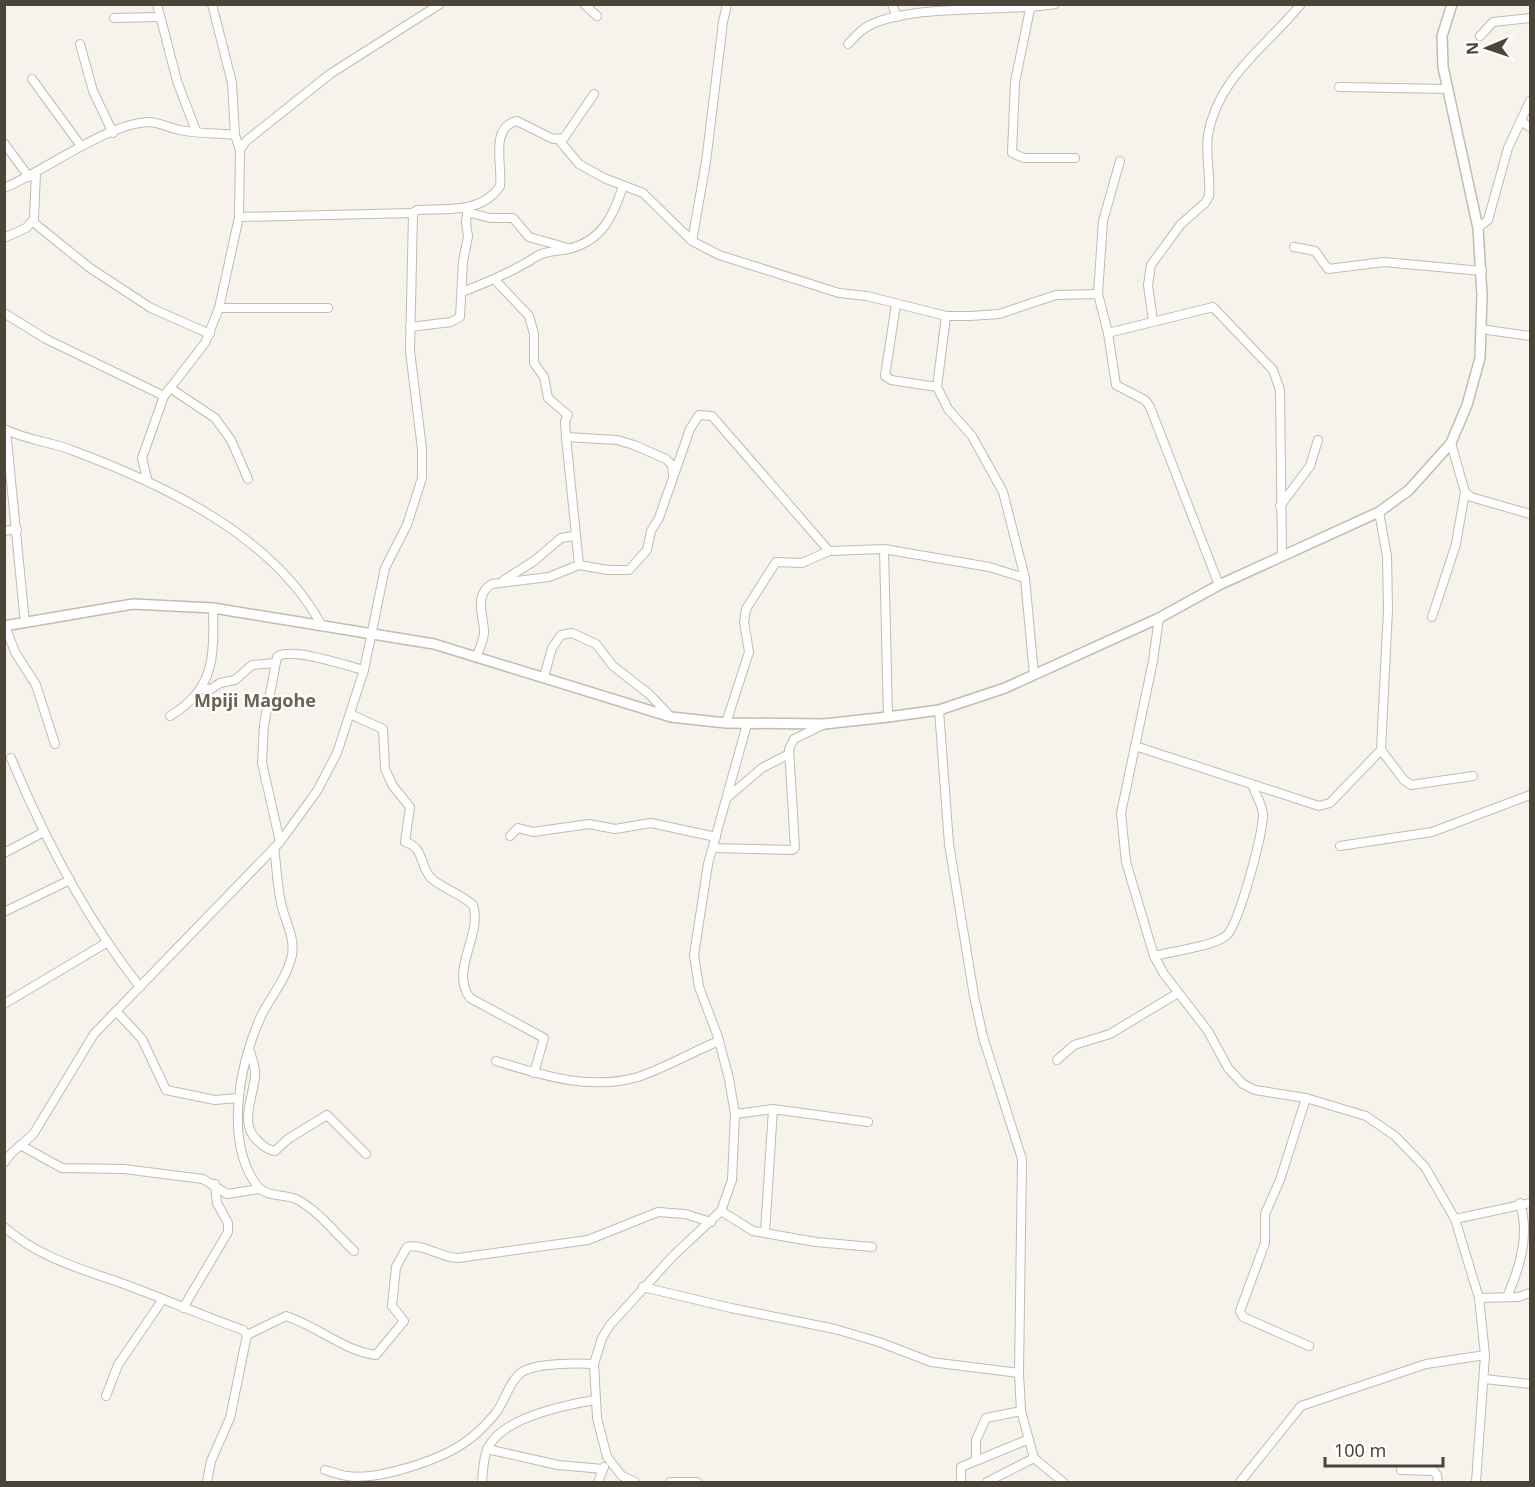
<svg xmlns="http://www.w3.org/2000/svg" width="1535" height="1487" font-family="'Noto Sans',sans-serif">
	<rect width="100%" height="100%" fill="#f6f3ec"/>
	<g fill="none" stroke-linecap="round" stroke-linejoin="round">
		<g stroke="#c2bbae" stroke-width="10">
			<g id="minor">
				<path d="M157,4L177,81L196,131"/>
				<path d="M212,4L232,83L235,135L240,150"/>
				<path d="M584,4L597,16"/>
				<path d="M892,4L897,17"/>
				<path d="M1030,9L1015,82L1012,153L1024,158H1075"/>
				<path d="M114,18L160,17"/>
				<path d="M1480,36L1493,22L1530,18"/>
				<path d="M80,44L93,91L113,133"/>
				<path d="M848,44C852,40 856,35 861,31C895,2 1009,13 1055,4"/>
				<path d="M32,79L81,146"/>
				<path d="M1339,87L1448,89"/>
				<path d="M1520,121L1530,127"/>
				<path d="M559,140L579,164L604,178L643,193L692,241L719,255L839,293L867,296L946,316H970L999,314L1056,295L1098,294L1108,333L1116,385L1145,400L1150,407L1219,585"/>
				<path d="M4,143L29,177"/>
				<path d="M4,188C45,171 106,124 148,122C159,122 169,128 180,130C197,134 217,133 235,135"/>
				<path d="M467,212L490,218H513L529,237L568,248"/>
				<path d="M239,217L413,213"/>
				<path d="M33,222L90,268L151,308L210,334"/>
				<path d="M1478,228L1488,220L1508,148L1530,101"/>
				<path d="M4,238L26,228L34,219L36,173"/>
				<path d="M692,241L706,162L723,22L727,4"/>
				<path d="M1294,247L1315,251L1328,269L1384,262L1482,271"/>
				<path d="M495,280L529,316L534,334V363L544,377L548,398L568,415L565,421L566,437L579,565"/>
				<path d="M462,292C488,282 515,271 537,256C545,251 559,251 568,249C602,241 613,217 623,186"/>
				<path d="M1098,294L1103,221L1120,161"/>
				<path d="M896,304L885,376L891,380L937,387"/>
				<path d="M219,308H328"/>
				<path d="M4,313L46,339L164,396"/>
				<path d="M946,316L937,387L948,409L972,436L1003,492L1025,578L1034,675"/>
				<path d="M1153,321L1148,285L1151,265L1181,224L1205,203L1209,196C1211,176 1205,155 1208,135C1218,77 1266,47 1301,4"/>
				<path d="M410,327L451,322L460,317L463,261L468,237L466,222L468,208"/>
				<path d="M1481,329L1530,336"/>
				<path d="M1108,333L1213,307L1273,370L1280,390L1282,556"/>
				<path d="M170,388L215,418L231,440L248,479"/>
				<path d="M4,429C26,440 52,442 74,451C165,485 274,536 322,626"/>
				<path d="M6,430L25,623"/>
				<path d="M566,437L617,440L634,445L666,459L672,465L673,475"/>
				<path d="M1451,443L1465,492L1471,497L1530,514"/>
				<path d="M147,479L142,458L164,396L205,343L219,308L239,217L240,150L246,141L330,74L440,4"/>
				<path d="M1280,506L1310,466L1318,440"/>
				<path d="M4,531L17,529"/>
				<path d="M884,549L888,717"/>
				<path d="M504,580L534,561L561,538L574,536"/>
				<path d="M1432,617L1456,544L1465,492"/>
				<path d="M1159,618L1153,661L1121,813L1126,862L1154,956L1164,974L1208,1031L1228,1068L1243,1084L1255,1090L1306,1098L1366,1116L1395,1136L1425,1167L1455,1219L1479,1298L1485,1355L1476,1482"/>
				<path d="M5,626L15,652L36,685L55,744"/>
				<path d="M477,655C480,648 484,640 484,632C484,616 473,595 492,584L549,577L579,565L608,570H629L647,550L651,531L659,518L690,429L699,415L712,416L829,551"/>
				<path d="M544,677L552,648L561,635L572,633L596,644L613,666L649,694L670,716"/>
				<path d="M202,689H211L220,683L235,680L252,665L275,663"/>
				<path d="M939,710L949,844L974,996L983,1037L1022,1159L1019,1373L1021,1411L1034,1458L1063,1482"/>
				<path d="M350,714L383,729L385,769L393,786L410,807L405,842C425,847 419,867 432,879C444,889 461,894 473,905C483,935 449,970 470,998L544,1038L534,1073"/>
				<path d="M170,716C215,689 214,657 213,608"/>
				<path d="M726,723L749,652L744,622L746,609L776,562L802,563L829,551L884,549L989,567L1025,578"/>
				<path d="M1135,746L1319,806L1330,803L1381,750L1388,610L1387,556L1379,512"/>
				<path d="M1381,750L1404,780L1411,785L1473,776"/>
				<path d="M11,758C45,840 85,917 140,987"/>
				<path d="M729,796L762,768L789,754"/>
				<path d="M510,836L518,828L533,832L589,824L615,829L651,823L716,837"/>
				<path d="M280,842L262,763L264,725L277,657C290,646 347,666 364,670"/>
				<path d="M1340,846L1432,832L1530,795"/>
				<path d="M274,848C277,868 277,888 282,907C286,923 295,938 292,955C287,978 271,996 261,1016C240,1063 223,1142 258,1187C267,1197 284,1194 296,1199C318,1210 336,1234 354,1251"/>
				<path d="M713,848L792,850L795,848L789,749L794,739L823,725"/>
				<path d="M4,853L42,833"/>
				<path d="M4,912L70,880"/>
				<path d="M1154,956C1173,951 1211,947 1226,936C1239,925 1262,836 1263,816C1264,807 1255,795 1253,786"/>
				<path d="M4,1004L106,943"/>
				<path d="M116,1011L142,1039L166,1090L215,1100L238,1098"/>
				<path d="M249,1049C252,1058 256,1067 255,1076C253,1099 238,1125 259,1142C264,1147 268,1150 275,1151L288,1139L327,1115L366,1154"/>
				<path d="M1057,1060L1074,1045L1110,1034L1178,993"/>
				<path d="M496,1061C542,1075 589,1091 638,1077C665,1068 692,1052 719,1041"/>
				<path d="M1306,1098L1280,1180L1265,1214V1243L1240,1311L1243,1317L1309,1346"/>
				<path d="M735,1114L773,1109L868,1122"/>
				<path d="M22,1146L62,1168L124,1169L203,1179L227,1194L259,1189"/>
				<path d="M4,1163C10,1151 25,1143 34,1133L94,1034L280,842L317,791L337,753L364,670L385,568L407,525L422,478V449L410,351L413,213L417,210C446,208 482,214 500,186C503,167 489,127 517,121L553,139L564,138L594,94"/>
				<path d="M721,1211L753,1231L816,1242L872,1247"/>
				<path d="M1455,1219L1530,1203"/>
				<path d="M4,1227C42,1260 86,1270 132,1287C169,1301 206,1317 243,1330L247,1335L230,1418L211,1461L207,1482"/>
				<path d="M765,1232L773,1109"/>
				<path d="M643,1287L731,1308L835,1329L879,1342L931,1362L1019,1373"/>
				<path d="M1507,1297C1520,1267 1530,1235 1520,1203"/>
				<path d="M1479,1298L1518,1297L1530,1293"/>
				<path d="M183,1308L228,1232V1223L217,1203L215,1184"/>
				<path d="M247,1335L286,1316C317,1326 344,1351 376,1355L404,1321L392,1306L396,1267L407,1247C423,1243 441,1258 458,1258L588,1240L658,1212L685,1214L711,1222"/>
				<path d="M1484,1379L1530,1384"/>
				<path d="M106,1396L118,1365L163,1299"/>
				<path d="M487,1449L558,1465L603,1469"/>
				<path d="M976,1460V1440L986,1418L1021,1411"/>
				<path d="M325,1470C332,1472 340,1475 347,1476C376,1481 436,1461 461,1445C474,1437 485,1426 495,1414C505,1402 509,1381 522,1372C536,1363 577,1363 594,1364"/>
				<path d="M1401,1470L1434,1471L1437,1475L1438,1482"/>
				<path d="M482,1482C483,1473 483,1459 487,1450C500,1418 565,1405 595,1400"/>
				<path d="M598,1482L604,1467"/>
				<path d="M635,1482L622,1476L607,1457L597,1418L594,1364L602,1338L610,1325L674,1255L721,1211L732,1180L735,1114L729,1079L718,1037L699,987L694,955L708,864L747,724"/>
				<path d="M670,1482H697"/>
				<path d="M961,1482V1467L1027,1440"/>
				<path d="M987,1482L1034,1458"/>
				<path d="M1240,1482L1301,1406L1426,1364L1485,1355"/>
			</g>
		</g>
		<g stroke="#c2bbae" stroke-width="12">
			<path id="tertiary" d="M4,626L133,604L213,608L434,644L671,717L726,723L824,724L888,717L939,710L1005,688L1159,618L1219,585L1379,512L1409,490L1451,443L1467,405L1480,358L1482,295L1478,228L1443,67L1442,36L1452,4"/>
		</g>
		<use href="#minor" stroke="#fff" stroke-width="8"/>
		<use href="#tertiary" stroke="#fff" stroke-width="9"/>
	</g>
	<g text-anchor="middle" stroke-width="4.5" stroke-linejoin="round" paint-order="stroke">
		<g font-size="18" font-weight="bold" fill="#6e6250" stroke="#fff">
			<text x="255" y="707">Mpiji Magohe</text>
		</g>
	</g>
	<rect width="1535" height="1487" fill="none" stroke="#4b4439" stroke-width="12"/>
	<g transform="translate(1487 48) rotate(268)" stroke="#ffffff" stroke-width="4.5" paint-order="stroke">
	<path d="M0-4.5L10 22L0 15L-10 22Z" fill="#4b4439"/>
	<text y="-9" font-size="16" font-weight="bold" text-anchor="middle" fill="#4b4439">N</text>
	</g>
	<path d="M1325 1457v9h118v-9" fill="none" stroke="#4b4439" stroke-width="3"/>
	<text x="1334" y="1457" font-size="18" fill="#4b4439" stroke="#ffffff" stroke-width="4.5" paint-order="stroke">100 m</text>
</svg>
